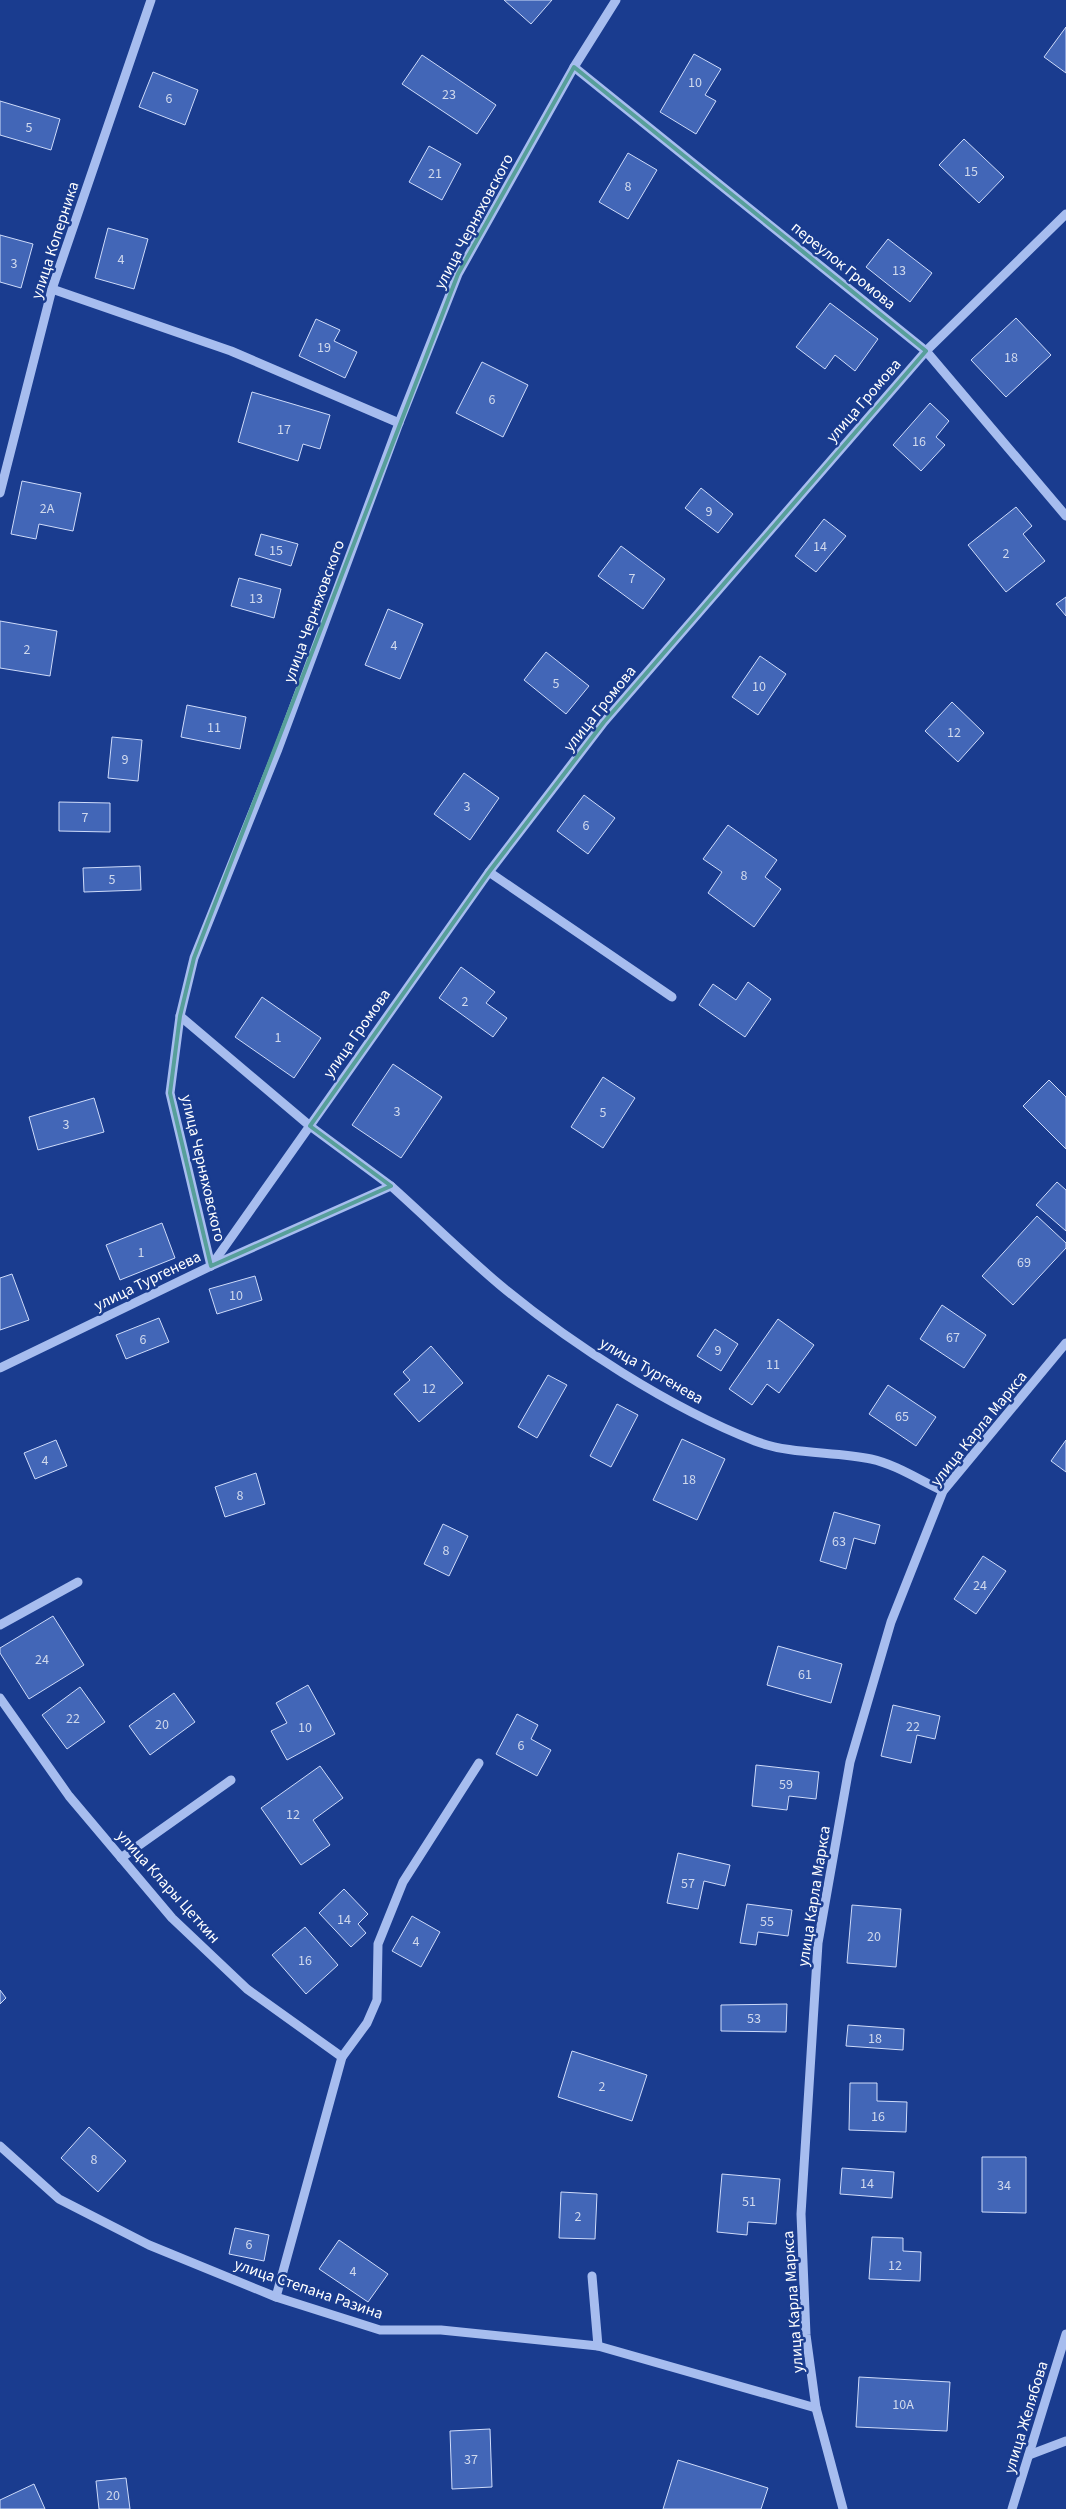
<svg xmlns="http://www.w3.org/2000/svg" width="1066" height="2509" font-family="'Source Sans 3',sans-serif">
	<rect width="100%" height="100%" fill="#1a3c8f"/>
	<g fill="#4266b7" stroke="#cedbfa">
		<path d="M504,0H552L531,24Z"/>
		<path d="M1066,27V73L1044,57Z"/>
		<path d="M694,54L721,69L705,95L716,101L696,134L660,112Z"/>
		<path d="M422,55L496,105L477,134L402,84Z"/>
		<path d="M153,72L198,90L185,125L139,107Z"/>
		<path d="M0,101L60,119L51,150L0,135Z"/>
		<path d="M964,139L1004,177L979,203L939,165Z"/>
		<path d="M429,146L461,164L442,200L409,182Z"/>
		<path d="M628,153L657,170L628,219L599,202Z"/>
		<path d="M108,228L148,239L134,289L95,278Z"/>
		<path d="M0,235L33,244L21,288L0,282Z"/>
		<path d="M888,239L932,273L910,302L866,267Z"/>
		<path d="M830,303L878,339L855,371L835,355L825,369L796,347Z"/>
		<path d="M1016,318L1051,355L1006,397L971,360Z"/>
		<path d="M316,319L340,330L334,341L357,352L345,378L299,356Z"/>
		<path d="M482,362L528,385L503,437L456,413Z"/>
		<path d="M252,392L330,415L320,449L303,444L298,461L238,442Z"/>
		<path d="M930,403L949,421L936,437L945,445L921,471L893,445Z"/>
		<path d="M22,481L81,493L73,531L39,524L36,539L11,534Z"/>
		<path d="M701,488L733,514L718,533L685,508Z"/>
		<path d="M1016,507L1032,526L1023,534L1045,561L1006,592L968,545Z"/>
		<path d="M824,519L846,536L816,572L795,556Z"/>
		<path d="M261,534L298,544L291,566L255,555Z"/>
		<path d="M621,546L665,579L643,609L598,576Z"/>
		<path d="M239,578L281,589L274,618L231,606Z"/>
		<path d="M1066,597V616L1056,604Z"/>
		<path d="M388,609L423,624L400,679L365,665Z"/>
		<path d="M0,621L57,631L50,676L0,668Z"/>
		<path d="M546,652L589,686L566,714L524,680Z"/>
		<path d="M760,656L786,674L758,715L732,697Z"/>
		<path d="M952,702L984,733L958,762L925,731Z"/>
		<path d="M187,705L246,717L240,749L181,737Z"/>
		<path d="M112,737L142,740L138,781L108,778Z"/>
		<path d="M464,773L499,798L470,840L434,814Z"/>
		<path d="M584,795L615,818L588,854L557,831Z"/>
		<path d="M59,802L110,803V832L59,831Z"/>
		<path d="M728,825L777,860L765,877L781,889L754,927L708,893L722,872L703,859Z"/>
		<path d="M140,866L141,890L84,892L83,868Z"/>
		<path d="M461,967L495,992L486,1003L507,1018L493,1037L439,998Z"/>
		<path d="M748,982L771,999L745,1037L699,1005L713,984L736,1000Z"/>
		<path d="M262,997L321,1038L294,1078L235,1037Z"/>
		<path d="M393,1064L442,1097L401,1158L352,1125Z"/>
		<path d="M603,1077L635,1098L603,1148L571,1127Z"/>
		<path d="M1049,1080L1066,1097V1149L1023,1106Z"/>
		<path d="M94,1098L104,1132L38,1150L29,1117Z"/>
		<path d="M1057,1182L1066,1190V1231L1036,1205Z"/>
		<path d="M1037,1216L1066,1243V1248L1013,1305L982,1276Z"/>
		<path d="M162,1223L175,1258L120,1280L106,1245Z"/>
		<path d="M12,1274L29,1320L0,1330V1278Z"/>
		<path d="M255,1276L262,1300L217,1314L209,1289Z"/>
		<path d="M942,1305L986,1335L964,1368L920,1339Z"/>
		<path d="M159,1318L169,1342L126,1359L116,1335Z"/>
		<path d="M778,1319L814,1345L779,1393L767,1384L752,1405L729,1389Z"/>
		<path d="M715,1329L738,1344L721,1371L697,1356Z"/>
		<path d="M431,1346L463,1383L419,1422L394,1394L410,1380L403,1372Z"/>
		<path d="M548,1375L567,1385L537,1438L518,1427Z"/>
		<path d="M888,1385L936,1417L916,1446L869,1414Z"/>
		<path d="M617,1404L638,1415L611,1467L590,1456Z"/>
		<path d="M682,1439L725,1459L697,1520L653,1500Z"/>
		<path d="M56,1440L67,1466L35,1479L24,1453Z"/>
		<path d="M1066,1440V1472L1051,1461Z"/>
		<path d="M256,1473L265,1504L225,1517L215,1487Z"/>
		<path d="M834,1512L880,1525L875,1544L854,1538L846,1569L820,1561Z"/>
		<path d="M443,1524L468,1536L449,1576L424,1564Z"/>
		<path d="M983,1556L1006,1571L976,1614L954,1599Z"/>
		<path d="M53,1616L84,1665L29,1699L0,1653V1648Z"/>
		<path d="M778,1646L842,1664L831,1703L767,1685Z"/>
		<path d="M308,1685L335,1734L287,1760L271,1731L287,1723L276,1703Z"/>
		<path d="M80,1687L105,1722L67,1749L42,1715Z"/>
		<path d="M174,1693L195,1722L150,1755L129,1726Z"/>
		<path d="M893,1705L940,1716L935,1739L917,1735L911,1763L881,1756Z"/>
		<path d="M517,1714L538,1725L531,1739L551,1750L537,1776L496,1754Z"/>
		<path d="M756,1765L819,1772L816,1799L789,1796L787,1810L752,1806Z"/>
		<path d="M320,1766L343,1798L313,1820L330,1845L301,1865L261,1808Z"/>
		<path d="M678,1853L730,1865L725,1886L704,1881L698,1909L667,1903Z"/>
		<path d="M344,1889L368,1914L358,1924L366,1933L351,1947L319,1913Z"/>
		<path d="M747,1904L792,1910L788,1936L758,1932L756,1945L740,1943Z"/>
		<path d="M852,1905L901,1909L896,1967L847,1963Z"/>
		<path d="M412,1916L440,1932L421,1967L392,1951Z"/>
		<path d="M305,1927L338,1965L306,1994L272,1955Z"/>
		<path d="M0,1990L6,1998L0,2004Z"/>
		<path d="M787,2004L786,2032L721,2031V2005Z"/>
		<path d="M848,2025L904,2029L903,2050L846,2046Z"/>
		<path d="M572,2051L647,2075L632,2121L558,2097Z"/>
		<path d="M850,2083H877V2101L907,2102L906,2132L849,2130Z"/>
		<path d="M89,2127L126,2161L98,2192L61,2158Z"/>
		<path d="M982,2157H1026V2213L982,2212Z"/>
		<path d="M842,2168L894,2172L892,2198L840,2194Z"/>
		<path d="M722,2174L780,2179L776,2224L748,2222L747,2235L717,2232Z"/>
		<path d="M561,2192L597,2194L595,2239L559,2238Z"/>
		<path d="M235,2228L269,2235L264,2261L229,2254Z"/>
		<path d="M872,2237L903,2238V2251L921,2252L920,2281L869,2279Z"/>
		<path d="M339,2240L388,2274L368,2302L319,2269Z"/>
		<path d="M859,2377L950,2382L947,2431L856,2427Z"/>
		<path d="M490,2429L492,2487L452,2489L450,2431Z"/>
		<path d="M678,2460L768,2488L761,2509H663Z"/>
		<path d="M126,2478L130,2509H99L96,2481Z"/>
		<path d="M34,2484L45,2509H0V2500Z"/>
	</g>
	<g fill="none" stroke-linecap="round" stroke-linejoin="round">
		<g stroke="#a7bdef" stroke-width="9">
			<path d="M574,67L926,351L1066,516"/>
			<path d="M52,289L231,351L399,423"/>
			<path d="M0,493L52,289L151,0"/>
			<path d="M489,872L672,997"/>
			<path d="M180,1016L310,1126L391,1186"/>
			<path d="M211,1266L170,1093L180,1016L194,958L278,749L399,423L458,274L574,67L616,0"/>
			<path d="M211,1266L489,872L604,722L926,351L1066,214"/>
			<path d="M0,1368L211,1266L391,1186C428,1219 463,1254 500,1285C571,1344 670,1408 755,1441C792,1455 832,1451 871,1459C895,1464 921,1481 943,1491"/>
			<path d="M0,1625L78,1582"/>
			<path d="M0,1698L69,1796L172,1918L247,1989L342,2057L276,2297"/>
			<path d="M121,1858L231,1780"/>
			<path d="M342,2057L367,2023L377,2000L378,1944L403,1882L479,1763"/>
			<path d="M0,2146L59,2199L149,2245L276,2297L380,2330H441L598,2346L816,2408"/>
			<path d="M592,2276L598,2346"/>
			<path d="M1029,2455L1066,2441"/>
			<path d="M843,2509L816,2408L806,2335L801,2214L818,1943L850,1762L891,1622L943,1491L1066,1343"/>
			<path d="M1012,2509L1066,2334"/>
		</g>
	</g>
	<path fill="none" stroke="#579f9a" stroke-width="4" stroke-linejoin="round" d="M574,67L926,351L604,722L489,872L310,1126L391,1186L211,1266L170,1093L180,1016L194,958L458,274Z"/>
	<g text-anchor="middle" stroke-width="5" stroke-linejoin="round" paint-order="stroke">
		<g font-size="14" fill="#d0d9ed">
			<text x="695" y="87">10</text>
			<text x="449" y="99">23</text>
			<text x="169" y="103">6</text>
			<text x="29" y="132">5</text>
			<text x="971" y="176">15</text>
			<text x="435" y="178">21</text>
			<text x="628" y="191">8</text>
			<text x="121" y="264">4</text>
			<text x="14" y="268">3</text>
			<text x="899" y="275">13</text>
			<text x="324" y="352">19</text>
			<text x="1011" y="362">18</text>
			<text x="492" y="404">6</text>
			<text x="284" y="434">17</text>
			<text x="919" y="446">16</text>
			<text x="47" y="513">2А</text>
			<text x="709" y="516">9</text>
			<text x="820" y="551">14</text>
			<text x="276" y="555">15</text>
			<text x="1006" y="558">2</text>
			<text x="632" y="583">7</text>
			<text x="256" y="603">13</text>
			<text x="394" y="650">4</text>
			<text x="27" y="654">2</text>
			<text x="556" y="688">5</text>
			<text x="759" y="691">10</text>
			<text x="214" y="732">11</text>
			<text x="954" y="737">12</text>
			<text x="125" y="764">9</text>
			<text x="467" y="811">3</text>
			<text x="85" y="822">7</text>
			<text x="586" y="830">6</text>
			<text x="744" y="880">8</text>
			<text x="112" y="884">5</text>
			<text x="465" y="1006">2</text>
			<text x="278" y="1042">1</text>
			<text x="397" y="1116">3</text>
			<text x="603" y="1117">5</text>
			<text x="66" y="1129">3</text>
			<text x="141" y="1257">1</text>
			<text x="1024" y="1267">69</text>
			<text x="236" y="1300">10</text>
			<text x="953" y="1342">67</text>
			<text x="143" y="1344">6</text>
			<text x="718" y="1355">9</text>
			<text x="773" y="1369">11</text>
			<text x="429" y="1393">12</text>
			<text x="902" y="1421">65</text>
			<text x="45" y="1465">4</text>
			<text x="689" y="1484">18</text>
			<text x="240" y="1500">8</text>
			<text x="839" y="1546">63</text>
			<text x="446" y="1555">8</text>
			<text x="980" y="1590">24</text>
			<text x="42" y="1664">24</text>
			<text x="805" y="1679">61</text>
			<text x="73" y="1723">22</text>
			<text x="162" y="1729">20</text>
			<text x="913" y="1731">22</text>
			<text x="305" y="1732">10</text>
			<text x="521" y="1750">6</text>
			<text x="786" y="1789">59</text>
			<text x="293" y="1819">12</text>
			<text x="688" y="1888">57</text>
			<text x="344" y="1924">14</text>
			<text x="767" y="1926">55</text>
			<text x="874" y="1941">20</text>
			<text x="416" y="1946">4</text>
			<text x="305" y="1965">16</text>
			<text x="754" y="2023">53</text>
			<text x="875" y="2043">18</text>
			<text x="602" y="2091">2</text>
			<text x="878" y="2121">16</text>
			<text x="94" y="2164">8</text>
			<text x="867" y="2188">14</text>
			<text x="1004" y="2190">34</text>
			<text x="749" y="2206">51</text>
			<text x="578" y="2221">2</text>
			<text x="249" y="2249">6</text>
			<text x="895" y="2270">12</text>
			<text x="353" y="2276">4</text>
			<text x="903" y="2409">10А</text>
			<text x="471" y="2464">37</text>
			<text x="113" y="2500">20</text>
		</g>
		<g font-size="16" fill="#fff" stroke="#1a3c8f">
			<text transform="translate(473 221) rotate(-62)" y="6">улица Черняховского</text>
			<text transform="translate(54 240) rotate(-72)" y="6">улица Коперника</text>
			<text transform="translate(844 265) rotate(39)" y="6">переулок Громова</text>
			<text transform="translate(863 400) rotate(-49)" y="6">улица Громова</text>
			<text transform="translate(313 611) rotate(-70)" y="6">улица Черняховского</text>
			<text transform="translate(599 708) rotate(-51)" y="6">улица Громова</text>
			<text transform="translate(356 1033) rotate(-55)" y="6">улица Громова</text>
			<text transform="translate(204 1168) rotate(77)" y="6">улица Черняховского</text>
			<text transform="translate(147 1280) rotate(-26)" y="6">улица Тургенева</text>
			<text transform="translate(652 1370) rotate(30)" y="6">улица Тургенева</text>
			<text transform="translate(978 1428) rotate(-51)" y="6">улица Карла Маркса</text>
			<text transform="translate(169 1886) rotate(48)" y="6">улица Клары Цеткин</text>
			<text transform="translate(813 1896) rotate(-81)" y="6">улица Карла Маркса</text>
			<text transform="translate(309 2288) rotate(19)" y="6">улица Степана Разина</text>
			<text transform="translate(792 2302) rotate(-94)" y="6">улица Карла Маркса</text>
			<text transform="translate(1025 2417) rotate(-73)" y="6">улица Желябова</text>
		</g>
	</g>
</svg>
